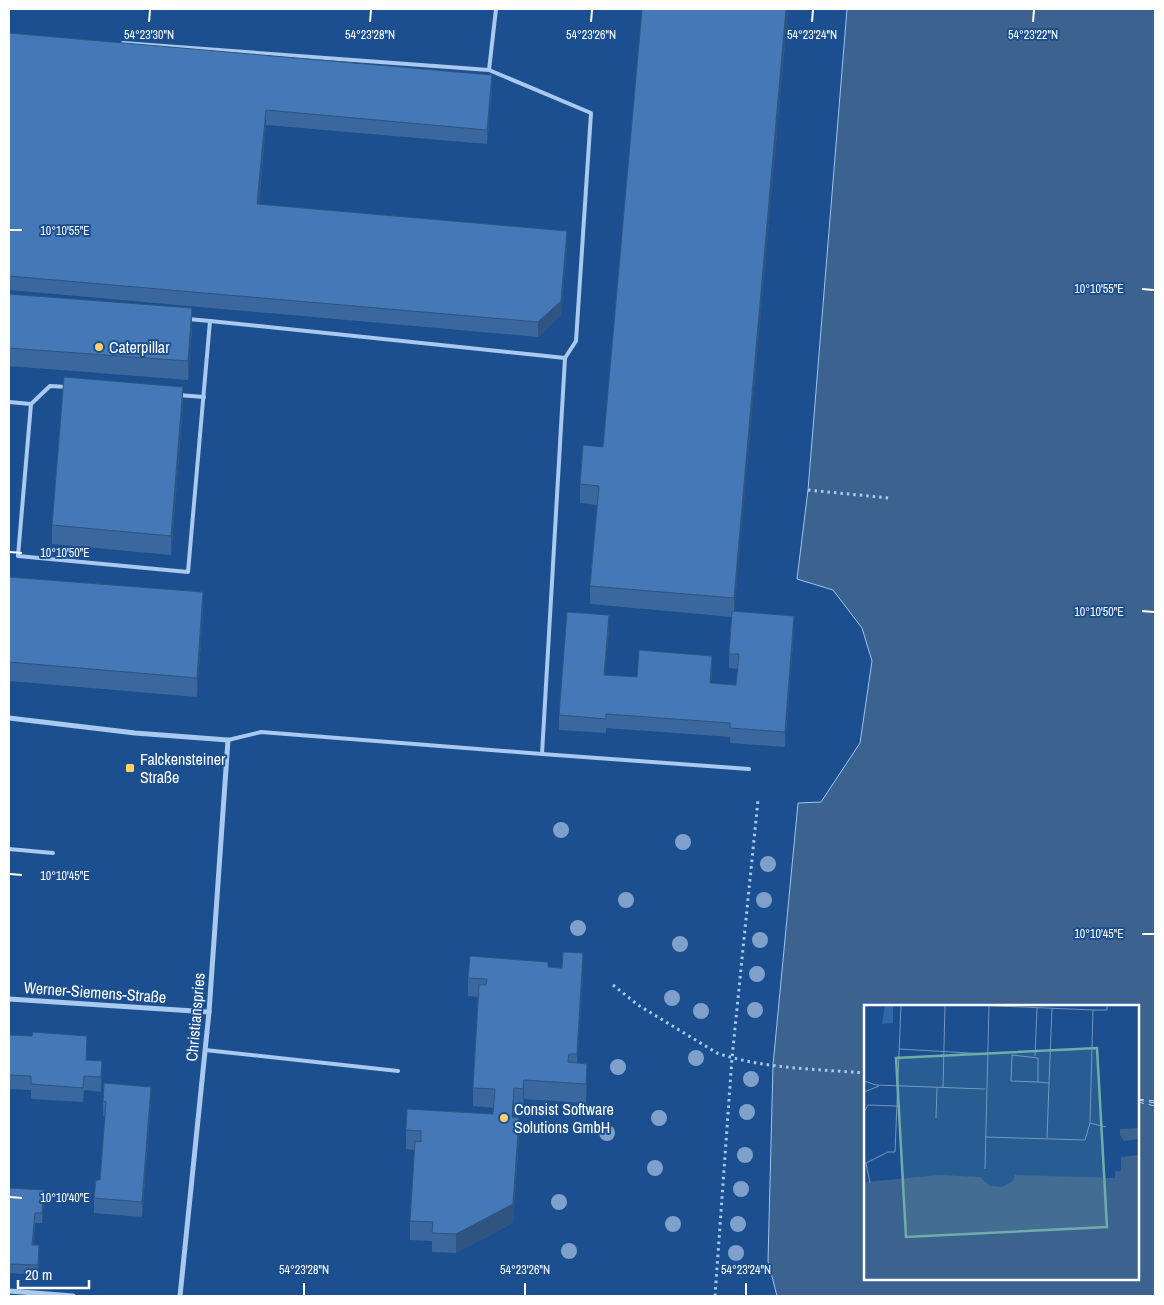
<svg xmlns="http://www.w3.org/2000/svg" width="1164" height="1305" font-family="'Archivo Narrow',sans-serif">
	<rect width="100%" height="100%" fill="#1b4f8f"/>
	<path fill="#3c6290" stroke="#9cc4f0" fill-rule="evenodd" d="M847,9H1155V1296H777L768,1261L773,1065L798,803L821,802L860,743L872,661L862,628L833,590L797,579L808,490ZM865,1006H1138V1279H865Z"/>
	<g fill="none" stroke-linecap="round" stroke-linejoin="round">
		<g stroke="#b5d3f5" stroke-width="1" stroke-dasharray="6 5" stroke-linecap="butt">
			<path d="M1138,1099L1155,1101"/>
			<path d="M1138,1100L1155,1103"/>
			<path d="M1138,1102L1155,1106"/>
		</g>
		<g stroke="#a9c9ee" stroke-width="3" stroke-dasharray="2.5 4" stroke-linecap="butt">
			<path d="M808,490L889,498"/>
			<path d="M613,985L638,1005L717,1053C764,1069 816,1069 865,1073"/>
			<path d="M715,1296L732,1058L758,800"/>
		</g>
		<g stroke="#a9c9ee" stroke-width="4">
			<path d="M496,9L489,70L591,113L576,341L565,358L542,754"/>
			<path d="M123,43L489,70"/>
			<path d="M210,321L565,358"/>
			<path d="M67,387L50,386L31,404L18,556L188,572L210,321L188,319"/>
			<path d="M178,395L204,397"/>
			<path d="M9,402L31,404"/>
			<path d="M228,740L261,732L542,754L749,769"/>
			<path d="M9,849L53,853"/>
			<path d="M205,1050L398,1071"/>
		</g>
		<g stroke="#a9c9ee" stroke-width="5">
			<path d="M9,718L135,733L228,740L209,1012L180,1296"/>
			<path d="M9,999L209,1012"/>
			<path d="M9,1291L73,1296"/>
		</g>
	</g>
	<g fill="#7ea0ca">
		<circle cx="561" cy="830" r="8"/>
		<circle cx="683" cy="842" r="8"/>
		<circle cx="768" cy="864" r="8"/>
		<circle cx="626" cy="900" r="8"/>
		<circle cx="764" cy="900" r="8"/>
		<circle cx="578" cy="928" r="8"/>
		<circle cx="760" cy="940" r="8"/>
		<circle cx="680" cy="944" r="8"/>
		<circle cx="757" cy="974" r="8"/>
		<circle cx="672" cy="998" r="8"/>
		<circle cx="755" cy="1010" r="8"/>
		<circle cx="701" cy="1011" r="8"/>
		<circle cx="696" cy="1058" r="8"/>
		<circle cx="618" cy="1067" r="8"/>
		<circle cx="751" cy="1079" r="8"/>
		<circle cx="747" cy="1112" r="8"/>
		<circle cx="659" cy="1118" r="8"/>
		<circle cx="607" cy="1133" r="8"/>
		<circle cx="745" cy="1155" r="8"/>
		<circle cx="655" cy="1168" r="8"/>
		<circle cx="741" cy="1189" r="8"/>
		<circle cx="559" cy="1202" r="8"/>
		<circle cx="673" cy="1224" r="8"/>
		<circle cx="738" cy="1224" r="8"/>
		<circle cx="569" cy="1251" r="8"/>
		<circle cx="736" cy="1253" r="8"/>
	</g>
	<g fill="#3a679d">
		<path d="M788,9L734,611L794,630L785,747L730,743V737L606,728V733L559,730V715L609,629L605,675L637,677L712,670L711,683L736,685L738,669L729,668V654L732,617L590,604V586L597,505L580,503V484L603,447Z"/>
		<path d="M9,33L492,90L487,144L266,125L259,204L567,246L561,315L538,337L9,290Z"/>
		<path d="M9,294L192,327L188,380L9,366Z"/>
		<path d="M183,406L171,555L52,544V525Z"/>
		<path d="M9,577L203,611L197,697L9,681Z"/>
		<path d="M548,967L583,972L577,1063L587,1082L586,1103L524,1099L523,1108L514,1107L513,1118L519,1137L513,1223L456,1253L432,1252V1241L410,1240V1221L415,1150L406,1149V1130L493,1114L494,1108L473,1106V1088L478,997L468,996V978Z"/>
		<path d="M9,1035L87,1050L86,1060L102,1075L101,1092L84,1090L83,1102L31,1099V1090L9,1089Z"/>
		<path d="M103,1101H151L142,1217L94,1213V1198L100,1180L105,1116H103Z"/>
		<path d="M9,1188L44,1199L42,1223H35L33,1245L39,1255L38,1275L9,1273Z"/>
	</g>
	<g fill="#305480">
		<path d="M786,9H788L734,617V598Z"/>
		<path d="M492,75V90L487,144V130Z"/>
		<path d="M266,110V125L257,219V204Z"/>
		<path d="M567,231V246L561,315L538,337V322Z"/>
		<path d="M192,308V327L188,380V361Z"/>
		<path d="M183,387V406L171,555V536Z"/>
		<path d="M203,592V611L197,697V678Z"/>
		<path d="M609,615V629L604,689V675Z"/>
		<path d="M794,616V630L785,747V732Z"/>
		<path d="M712,656V670L710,698V683Z"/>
		<path d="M583,953V972L577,1073V1054Z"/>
		<path d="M102,1061V1075L101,1092V1077Z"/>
		<path d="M587,1064V1082L586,1103V1084Z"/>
		<path d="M524,1080V1099L523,1108V1089Z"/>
		<path d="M151,1087V1101L142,1217V1202Z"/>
		<path d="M514,1088V1107L512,1136V1117Z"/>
		<path d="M519,1118V1137L513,1223L456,1253V1234Z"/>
		<path d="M44,1190V1199L42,1223V1213Z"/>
	</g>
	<g fill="#4478b7" stroke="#305480">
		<path d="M642,9H786L734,598L590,586L599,486L580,484L583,445L603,447Z"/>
		<path d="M9,33L492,75L487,130L266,110L257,204L567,231L561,301L538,322L9,276Z"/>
		<path d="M9,294L192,308L188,361L9,348Z"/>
		<path d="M64,377L183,387L171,536L52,525Z"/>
		<path d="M9,577L203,592L197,678L9,662Z"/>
		<path d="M732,611L794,616L785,732L730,728V723L606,714V719L559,715L567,612L609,615L604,675L637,677L639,650L712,656L710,683L736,685L739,654H729Z"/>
		<path d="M563,952L583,953L577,1054H569L568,1062L587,1064L586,1084L524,1080L523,1089L514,1088L512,1117L519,1118L513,1204L456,1234L432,1233L433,1222L410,1221L415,1141L421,1142V1131L406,1130L407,1109L493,1114L495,1089L473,1088L479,985H486L487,979L468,978L470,956L548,962V967L562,968Z"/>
		<path d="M33,1032L87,1036L86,1060L102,1061L101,1077L84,1076L83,1088L31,1084V1076L9,1075V1035L32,1036Z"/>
		<path d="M104,1083L151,1087L142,1202L94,1198L96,1180H100L106,1102L103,1101Z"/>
		<path d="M9,1188L44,1190L42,1213H35L32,1245H39L38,1265L9,1264Z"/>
	</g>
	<path fill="none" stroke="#fff" stroke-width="2" d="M149,22L150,10M370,22L371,10M591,22L592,10M812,22L813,10M1033,22L1034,10M10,230H22M1142,289L1154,290M10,552L22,553M1142,611L1154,612M10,874L22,875M1142,934H1154M10,1197L22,1198M304,1295V1283M525,1295V1283M746,1295V1283"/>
	<g fill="#ffd166" stroke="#1b4f8f" stroke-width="2">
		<circle cx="99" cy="347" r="5"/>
		<rect x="125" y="763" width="10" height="10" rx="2.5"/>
		<circle cx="504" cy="1118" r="5"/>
	</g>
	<g text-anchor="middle" stroke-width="4" stroke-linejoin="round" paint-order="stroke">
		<g font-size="16" fill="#fff" stroke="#1b4f8f" text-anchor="start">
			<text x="109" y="353">Caterpillar</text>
			<text x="140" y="765">Falckensteiner<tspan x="140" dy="18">Straße</tspan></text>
			<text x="514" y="1115">Consist Software<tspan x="514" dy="18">Solutions GmbH</tspan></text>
		</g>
		<g font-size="16" fill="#fff" stroke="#1b4f8f">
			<text transform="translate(95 992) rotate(4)" y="6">Werner-Siemens-Straße</text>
			<text transform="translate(195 1017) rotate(-85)" y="6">Christianspries</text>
		</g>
	</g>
	<g transform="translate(864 1005)">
		<rect width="275" height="275" fill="#1b4f8f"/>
		<path d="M21,0H29V18L18,19Z" fill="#2e69ad"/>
		<path d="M275,123V134L260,136L256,130V124ZM275,150V275H0V177L76,170L116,172L126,181L138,182L149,176L151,170L251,173V166H257V152Z" fill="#3c6290"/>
		<path fill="none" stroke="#3c6290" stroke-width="2.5" d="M66,275L74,217L68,275M69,275L72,248"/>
		<path fill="none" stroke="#7695bc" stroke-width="1" d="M111,0L229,5L226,118M229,5H243V0M35,44L123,49M171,51L173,3M0,56V72M0,76L12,80L121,84M174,77V53L148,50L147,76L174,77L185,78L188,3M79,83L81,0M0,87L15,81M0,107L4,100L33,101M72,113L73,83M121,132L221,135L226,118L242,122M183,133L185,78M2,158L6,178M0,159L24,147H31L37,0M121,164L125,0"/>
		<path fill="#6fada8" fill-opacity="0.15" stroke="#6fada8" stroke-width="2.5" d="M233,43L243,222L42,232L32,53Z"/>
		<rect width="275" height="275" fill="none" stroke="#fff" stroke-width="2.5"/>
	</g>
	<g font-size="12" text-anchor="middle" fill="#fff" stroke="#1b4f8f" stroke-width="4" stroke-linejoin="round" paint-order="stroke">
		<text x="149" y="39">54°23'30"N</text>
		<text x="370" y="39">54°23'28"N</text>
		<text x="591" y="39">54°23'26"N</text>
		<text x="812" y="39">54°23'24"N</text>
		<text x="1033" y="39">54°23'22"N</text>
		<text x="65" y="235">10°10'55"E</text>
		<text x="1099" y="293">10°10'55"E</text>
		<text x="65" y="557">10°10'50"E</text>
		<text x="1099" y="616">10°10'50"E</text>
		<text x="65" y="880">10°10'45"E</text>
		<text x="1099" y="938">10°10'45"E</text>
		<text x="65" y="1202">10°10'40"E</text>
		<text x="304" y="1274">54°23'28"N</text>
		<text x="525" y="1274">54°23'26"N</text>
		<text x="746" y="1274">54°23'24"N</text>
	</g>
	<rect width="1164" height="1305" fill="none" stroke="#ffffff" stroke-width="20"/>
	<path d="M18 1280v8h71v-8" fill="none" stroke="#ffffff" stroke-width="2.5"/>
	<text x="25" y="1280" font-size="15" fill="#ffffff" stroke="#1b4f8f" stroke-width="4" paint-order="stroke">20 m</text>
</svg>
